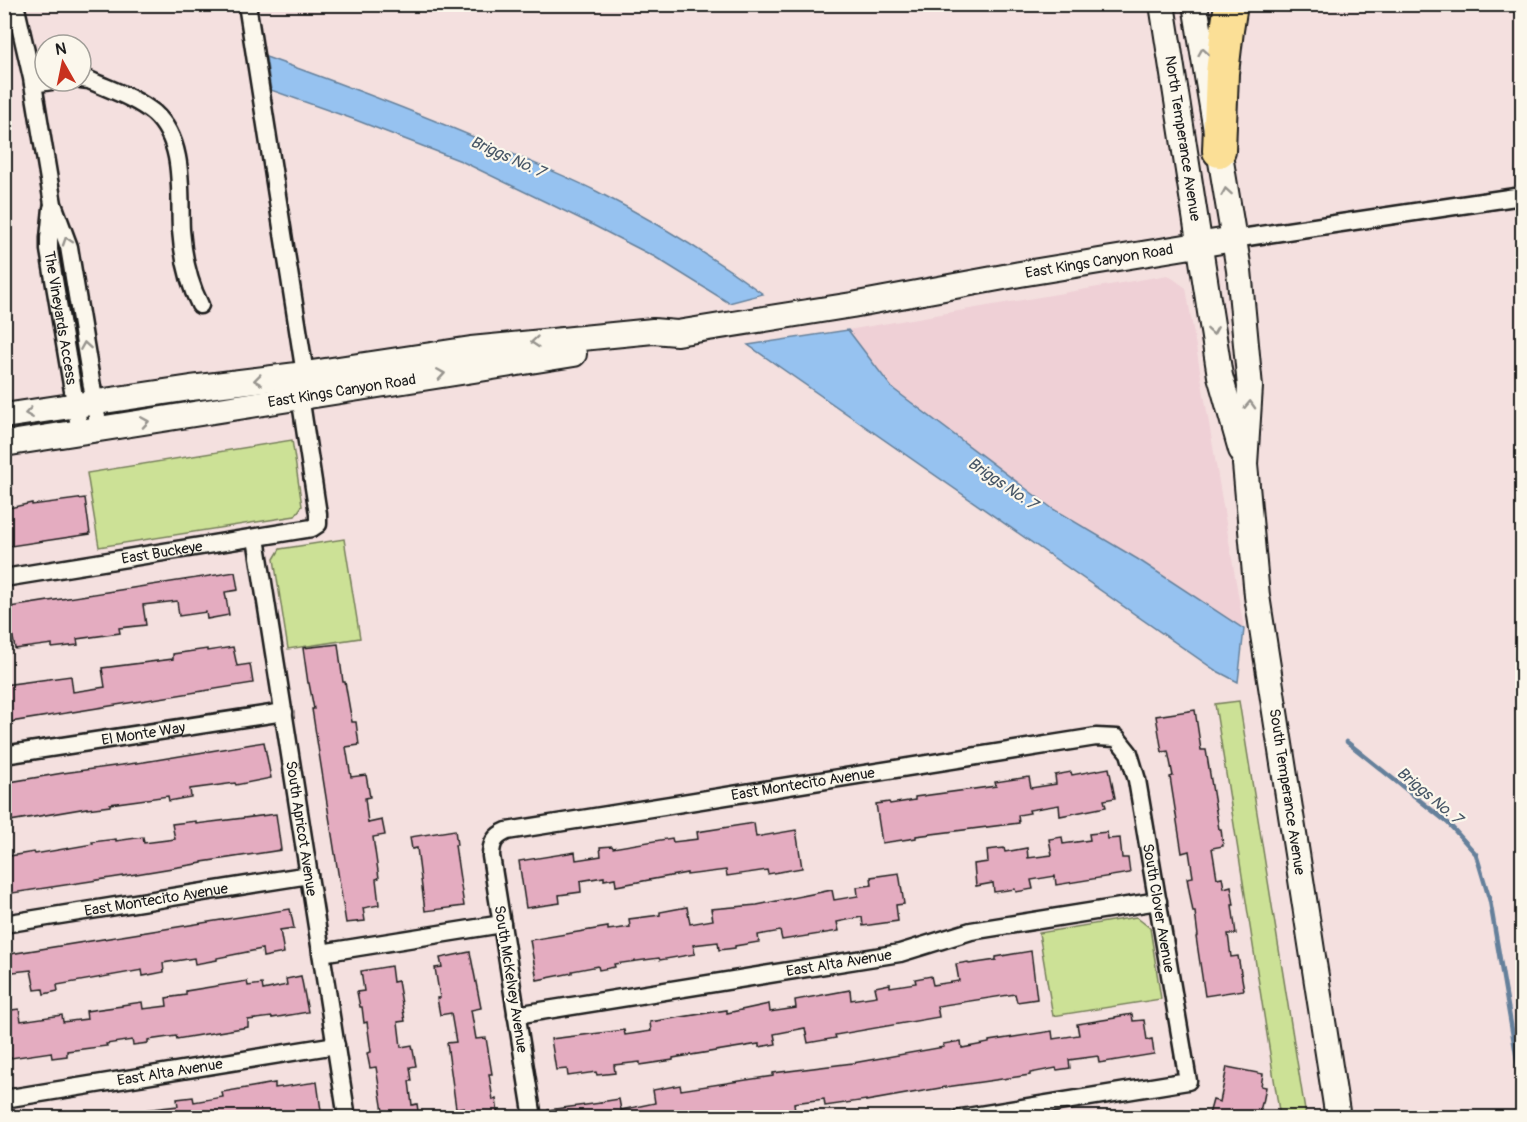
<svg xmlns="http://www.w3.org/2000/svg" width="1527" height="1122" font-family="Pangolin,sans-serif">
	<rect width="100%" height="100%" fill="#f4e0df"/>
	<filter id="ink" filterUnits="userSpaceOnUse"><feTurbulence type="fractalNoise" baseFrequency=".0167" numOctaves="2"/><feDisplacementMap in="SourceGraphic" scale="12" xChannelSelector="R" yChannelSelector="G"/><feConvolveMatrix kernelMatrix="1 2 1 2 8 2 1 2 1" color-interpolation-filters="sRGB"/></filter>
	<g filter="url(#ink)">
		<path fill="#efd0d6" d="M1168,275L1186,288L1244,629L1139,560L1053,509L892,388L848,330Z"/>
		<g fill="#cce196" stroke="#747e59" stroke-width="1.5">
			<path d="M292,440L302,506L295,516L99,547L87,473Z"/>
			<path d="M344,539L360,638L288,649L274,559L280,549Z"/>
			<path d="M1239,701L1306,1117H1280L1215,704Z"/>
			<path d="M1136,917L1150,928L1161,999L1053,1016L1039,933Z"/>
		</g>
		<g fill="#96c2f0" stroke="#65809b" stroke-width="1.5">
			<path d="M266,57C351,87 435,119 517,156C543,167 570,178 596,191C655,221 710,255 763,294L729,303L655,257L581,219L461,161L353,119L271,90Z"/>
			<path d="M848,330L892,388L1053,509L1139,560L1244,629L1238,682L1215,670L748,345Z"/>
		</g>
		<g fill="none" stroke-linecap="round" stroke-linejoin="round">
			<path stroke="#65809b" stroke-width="4.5" d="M1347,742L1448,823L1476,854L1490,901L1522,1089"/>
		</g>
		<g fill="#e4acc0" stroke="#1c1c1c" stroke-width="1.5">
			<path d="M85,498L90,534L4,547V512L9,511V508L32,503V505Z"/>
			<path d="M235,572L238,590L225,592L229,615L207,619L206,612L179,616L177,601L143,605L146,625L119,628L120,633L77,639L78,645L52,648V644L15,649L11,626L4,627V608Z"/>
			<path d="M338,644L343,682H345L352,722H356L359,745L346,747L351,777L366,775L370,797L365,798L368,823L382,820L385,835L373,837L379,878L376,879L379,905L363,908L365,921L346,923L312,709H314L309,683H308L303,648Z"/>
			<path d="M233,647L237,666L250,664L253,683L4,723V685L71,676L73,692L105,687L102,668L173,659V654L207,649V651Z"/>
			<path d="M1195,710L1201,750H1206L1219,829H1221L1223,846L1212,848L1217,878L1222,877L1224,888L1231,886L1234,905H1232L1236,934H1228L1231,957L1238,956L1244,990L1205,996L1196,937L1198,936L1195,912H1193L1187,878L1193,877L1189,851L1182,853L1170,777L1173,776L1168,751L1162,752L1156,716Z"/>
			<path d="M264,742L271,778L236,785L235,783L190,789L191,797L169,801L168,796L110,804V806L87,809V808L4,822V783L63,773L144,762Z"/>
			<path d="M1109,768L1115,798L1104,800L1106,807L1060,816L1059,805L1029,810L1030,813L1018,815L1019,823L916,836V838L882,843L876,804L889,802L890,804L915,800V797L996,786L995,782L1029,777L1031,788L1056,784L1055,775L1071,772L1072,775Z"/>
			<path d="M276,814L281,850L202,862V863L124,876L6,894L4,885V857L34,852L35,854L93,844L92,842L116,839V841L143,837L144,843L175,839L172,824L196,821V824Z"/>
			<path d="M754,823L756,837L796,830L802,868L768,874L767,870L727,876L726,870L687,875V873L616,886L615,878L604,880V877L580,881L581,892L559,895L560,903L526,908L519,861L575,852L576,860L601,856L600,847L612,846L613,848L672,838L673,842L698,839L697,832Z"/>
			<path d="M455,830L457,845H455L464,906L425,911L417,848L412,849L410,837Z"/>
			<path d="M1107,832L1108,839L1120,838L1122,858H1128L1130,873L1056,885L1055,876L1031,880L1033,889L1016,892L1015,889L994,892L993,883L976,886L974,864L988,862L987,850L1004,848L1005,852L1027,848L1028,858L1052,855L1049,839L1062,837L1063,844L1090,840L1089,834Z"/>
			<path d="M899,873L904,904L896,905L898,921L863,926L862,917L837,922L839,931L782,940L780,931L758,935L759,942L735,946V948L719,950L718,942L693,945L695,954L660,960L659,958L614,964L615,967L599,970L598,966L572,971V973L537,980L530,940L608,927V930L630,927L629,919L660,915V912L687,907L690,924L713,920L711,909L757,905L832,890L834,900L858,896L857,887L872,885L871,877Z"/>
			<path d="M290,909L294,928L280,930L284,953L263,957L262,949L217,958V960L195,964L194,958L163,963L164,972L143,976L142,970L57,985L58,991L44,994L43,989L35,990L31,970L4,973V955Z"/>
			<path d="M1031,951L1037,999L1017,1002L1015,994L937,1006L939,1017L835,1035L836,1038L808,1043L805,1028L774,1034L776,1044L759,1047V1044L673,1058V1060L640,1065V1062L614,1065L615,1073L597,1075L596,1072L568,1076L567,1069L556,1070L551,1039L624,1030L625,1035L651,1031L650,1022L727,1010V1013L769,1004L770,1012L796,1008L795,1000L850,990L851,1000L877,996L875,987L890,984V987L916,983L915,979L931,976L933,985L959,981L956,964L968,962L969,964L996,960V957Z"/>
			<path d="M470,952L481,1008L471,1010L476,1039L486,1038L492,1074H489L493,1100L496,1099L498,1113L465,1117L464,1107L456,1108L447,1043L456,1042L451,1013L440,1015L437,998H440L435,968L442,967L440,958Z"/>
			<path d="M391,966L393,982L398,981L405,1021L398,1022L401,1047L412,1045L416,1066L410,1067L412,1081H409L412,1105L417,1104L419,1118H384L376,1067L370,1068L367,1053L371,1052L367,1022L364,1023L362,1007H360L357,992L364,991L361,971Z"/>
			<path d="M301,976L308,1012L272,1018V1017L248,1020V1027L188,1037L177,1039L176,1036L148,1040V1043L133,1045L132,1040L106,1044L107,1046L67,1051V1056L52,1058L51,1052L4,1059V1011L19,1009L21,1021L62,1015L63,1022L87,1019L86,1011L122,1006V1005L142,1002L143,1009L167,1006L166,998L186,995V991L247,981L248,986L262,984L263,990L287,985L286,979Z"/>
			<path d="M1132,1014L1133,1021L1144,1020L1147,1040L1152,1039L1154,1054L1099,1063L1098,1056L1069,1060L1070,1068L1057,1070L1056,1068L1030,1073V1075L946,1087L866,1101V1100L825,1106L824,1099L794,1103L795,1113L778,1115V1114L753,1118H548V1110L601,1103L600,1102L619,1099L621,1110L655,1103L653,1090L680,1085L681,1090L773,1076V1073L853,1063L944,1047L943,1044L961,1041L962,1048L989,1043V1041L1052,1031L1053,1039L1079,1035L1077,1024L1115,1018V1017Z"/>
			<path d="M1227,1067L1263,1074L1261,1086L1266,1087L1263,1103H1262L1258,1118H1208L1213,1100L1220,1102Z"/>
			<path d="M317,1082L322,1118H306V1114L282,1118H145L144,1110L178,1106L177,1099L193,1097L194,1102L223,1097L222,1092L252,1087L275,1083V1088Z"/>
		</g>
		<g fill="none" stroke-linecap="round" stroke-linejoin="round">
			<g stroke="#1c1c1c" stroke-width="21">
				<g id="minor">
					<path d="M15,4L32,78L53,204L69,247L99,429"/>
					<path d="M247,4L305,374"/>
					<path d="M81,79L89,80C111,90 136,98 154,113C186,142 179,192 181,230C183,257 188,282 200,305"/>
					<path d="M33,84L52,81"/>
					<path id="s1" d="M52,208L49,238V250L80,432"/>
					<path d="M1234,239L1522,196"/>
					<path id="s2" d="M256,538L347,1118"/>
					<path id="s3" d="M4,578L312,528L318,524V514L300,396"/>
					<path id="s4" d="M4,755L284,712"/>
					<path id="s5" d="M4,924L309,875"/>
					<path d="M321,953L502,924"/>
					<path id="s6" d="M516,1015L900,953L971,931L1158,901"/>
					<path id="s7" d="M4,1099L336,1045"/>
					<path id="s8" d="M533,1118L491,856C491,843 495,836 507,831L1096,737L1117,738L1129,753L1137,780L1188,1081L961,1118"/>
				</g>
			</g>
			<g stroke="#1c1c1c" stroke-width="28">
				<g id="secondary">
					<path id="s9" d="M1162,4L1220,376L1241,450"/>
					<path id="s10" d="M1195,4L1239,270L1250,387L1245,464L1257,596L1338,1118"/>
					<path id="s11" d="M4,416L191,388L305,374L471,349L653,331L677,333L852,305L1020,274L1234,239"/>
					<path id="s12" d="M4,444L574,354"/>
				</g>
			</g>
			<g stroke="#1c1c1c" stroke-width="36">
				<path id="motorway" d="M1219,151L1222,73L1227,30L1231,4"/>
			</g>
			<use href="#minor" stroke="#fbf7ec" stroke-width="16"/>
			<use href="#secondary" stroke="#fbf7ec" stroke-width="24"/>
			<use href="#motorway" stroke="#fbdf96" stroke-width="32"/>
		</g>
		<defs><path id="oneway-chevron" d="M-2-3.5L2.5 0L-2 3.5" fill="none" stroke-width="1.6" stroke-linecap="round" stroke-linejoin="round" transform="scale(1.5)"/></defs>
		<g stroke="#97948e">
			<use href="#oneway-chevron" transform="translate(1203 52) rotate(-99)"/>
			<use href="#oneway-chevron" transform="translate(1226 192) rotate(-99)"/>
			<use href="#oneway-chevron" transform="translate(67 241) rotate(-108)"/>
			<use href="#oneway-chevron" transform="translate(1213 331) rotate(81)"/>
			<use href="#oneway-chevron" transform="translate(535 342) rotate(175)"/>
			<use href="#oneway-chevron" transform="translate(85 346) rotate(-99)"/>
			<use href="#oneway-chevron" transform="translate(441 374) rotate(-9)"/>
			<use href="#oneway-chevron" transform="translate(258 380) rotate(173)"/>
			<use href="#oneway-chevron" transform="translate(1250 405) rotate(-88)"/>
			<use href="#oneway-chevron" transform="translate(29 413) rotate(172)"/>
			<use href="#oneway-chevron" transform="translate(145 422) rotate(-9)"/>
		</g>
	</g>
	<g text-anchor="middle" stroke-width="4.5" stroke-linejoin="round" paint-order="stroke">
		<g font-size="15" fill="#1c1c1c" stroke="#fbf7ec">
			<text dy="5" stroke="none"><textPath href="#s9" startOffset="136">North Temperance Avenue</textPath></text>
			<text dy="5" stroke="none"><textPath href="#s11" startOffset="1107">East Kings Canyon Road</textPath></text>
			<text dy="5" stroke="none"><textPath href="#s1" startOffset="111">The Vineyards Access</textPath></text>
			<text dy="5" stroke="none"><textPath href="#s12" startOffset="342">East Kings Canyon Road</textPath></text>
			<text dy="5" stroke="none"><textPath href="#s3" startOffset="160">East Buckeye</textPath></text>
			<text dy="5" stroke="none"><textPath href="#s4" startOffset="141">El Monte Way</textPath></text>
			<text dy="5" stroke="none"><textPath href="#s8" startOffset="597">East Montecito Avenue</textPath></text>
			<text dy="5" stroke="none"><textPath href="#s10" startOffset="795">South Temperance Avenue</textPath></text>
			<text dy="5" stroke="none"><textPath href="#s2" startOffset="294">South Apricot Avenue</textPath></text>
			<text dy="5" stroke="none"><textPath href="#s5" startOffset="154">East Montecito Avenue</textPath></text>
			<text dy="5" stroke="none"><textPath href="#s8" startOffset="1092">South Clover Avenue</textPath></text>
			<text dy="5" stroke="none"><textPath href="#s6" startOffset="327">East Alta Avenue</textPath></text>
			<text transform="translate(511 979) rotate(81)" y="5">South McKelvey Avenue</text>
			<text dy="5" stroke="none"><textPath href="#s7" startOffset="168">East Alta Avenue</textPath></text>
		</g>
		<g font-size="16" font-style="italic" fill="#475666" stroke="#fbf7ec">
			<text transform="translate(508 156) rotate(24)" y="6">Briggs No. 7</text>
			<text transform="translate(1003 483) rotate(34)" y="6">Briggs No. 7</text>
			<text transform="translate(1430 795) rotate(40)" y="6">Briggs No. 7</text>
		</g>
	</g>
	<rect width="1527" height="1122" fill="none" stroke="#fbf7ec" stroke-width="24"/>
	<rect x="12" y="12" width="1503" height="1098" fill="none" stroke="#1c1c1c" stroke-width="2" filter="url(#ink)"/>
	<g transform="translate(63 63) rotate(351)"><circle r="28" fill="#fbf7ec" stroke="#a29f99" stroke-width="1.5"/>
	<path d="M0-4.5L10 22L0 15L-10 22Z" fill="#c8321e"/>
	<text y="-9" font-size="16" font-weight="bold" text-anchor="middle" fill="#1c1c1c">N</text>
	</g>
</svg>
